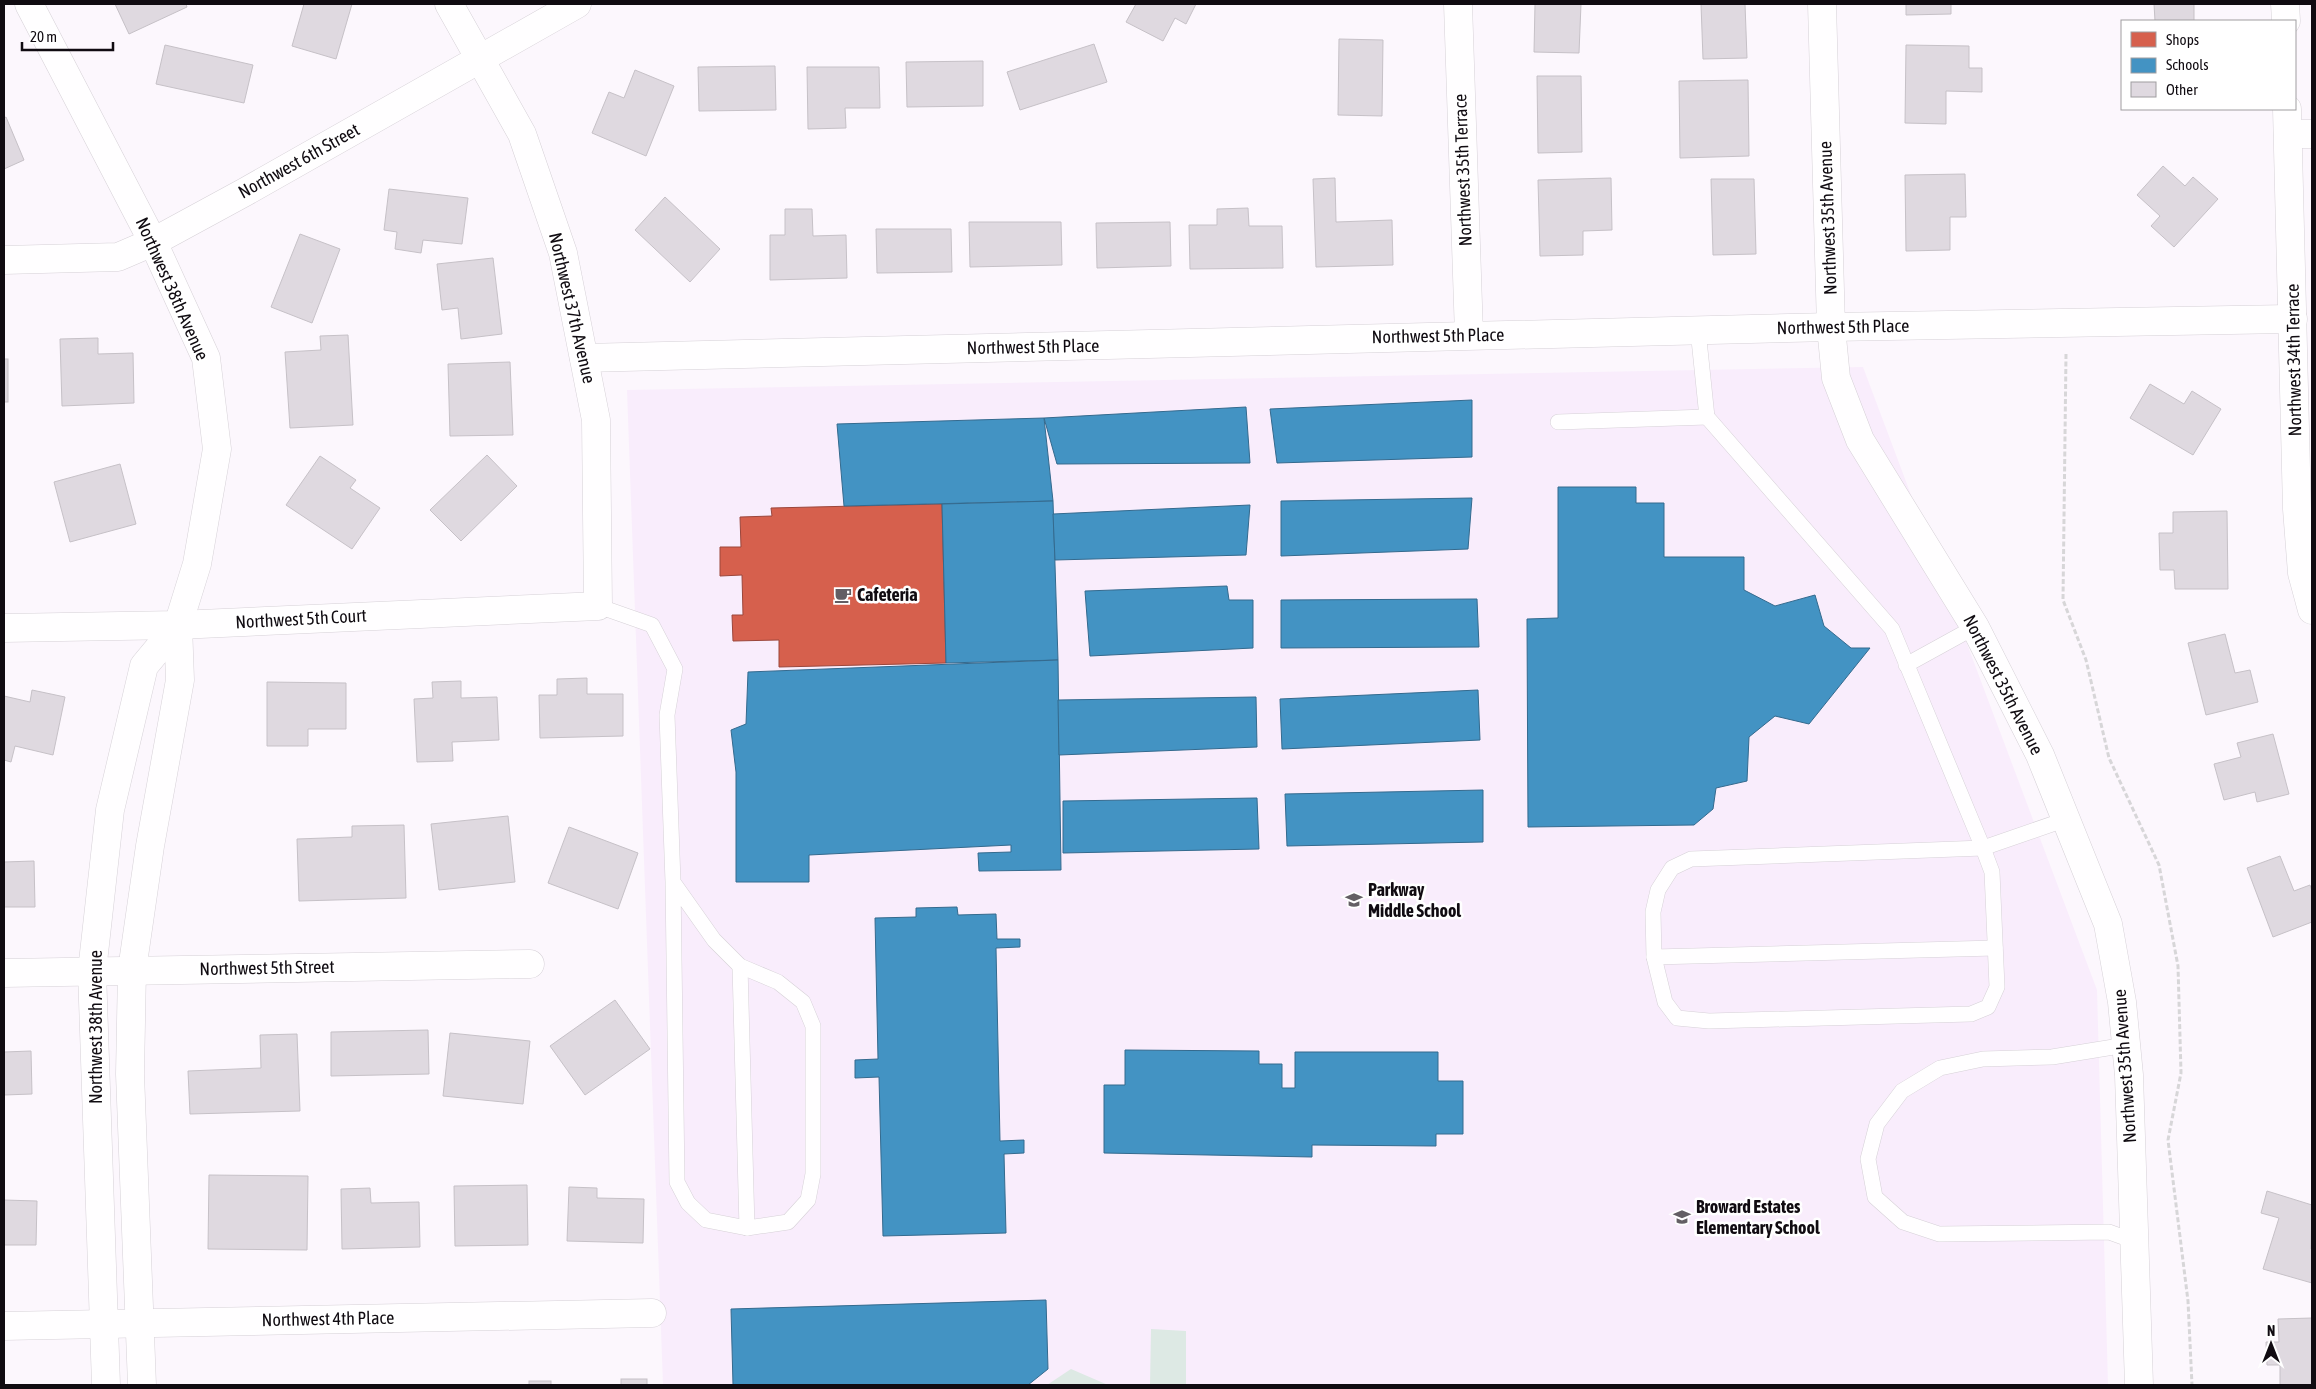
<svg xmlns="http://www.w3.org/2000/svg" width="2316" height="1389" font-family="'Asap Condensed',sans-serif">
	<rect width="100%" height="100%" fill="#fcf7fd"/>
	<path fill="#f9edfc" d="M1863,367L2097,990L2108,1385H663L627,390Z"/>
	<g fill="#dde9e4">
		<path d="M1151,1329L1186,1331V1385H1150Z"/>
		<path d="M1071,1369L1108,1385H1047Z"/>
	</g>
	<path fill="#d6604d" stroke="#9b463b" d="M942,504L946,663L779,667V640L733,641L732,615H743L742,575L720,576V547H741L740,517L772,516L771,508Z"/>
	<g fill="#4393c3" stroke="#346a8e">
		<path d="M1472,400V457L1277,463L1270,409Z"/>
		<path d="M1246,407L1250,463L1057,464L1044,418Z"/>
		<path d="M1044,418L1053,501L844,506L837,424Z"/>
		<path d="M1558,487H1636V503H1664V557H1744V590L1775,606L1815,595L1824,626L1851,648H1870L1809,724L1775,716L1749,737L1747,781L1716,788L1713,809L1694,825L1528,827L1527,619L1558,618Z"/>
		<path d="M1472,498L1468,549L1281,556V501Z"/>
		<path d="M1053,501L1058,660L946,663L942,504Z"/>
		<path d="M1250,505L1246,555L1055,560L1053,514Z"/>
		<path d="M1227,586L1229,600H1253V648L1090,656L1085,591Z"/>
		<path d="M1477,599L1479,647L1281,648V600Z"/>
		<path d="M1058,660L1061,870L979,871L978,853L1011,852V845L809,855V882H736V772L731,730L746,724L748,672Z"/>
		<path d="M1478,690L1480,740L1282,749L1280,699Z"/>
		<path d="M1256,697L1257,747L1059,755L1058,700Z"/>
		<path d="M1483,790V842L1287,846L1285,794Z"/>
		<path d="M1257,798L1259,849L1063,853V801Z"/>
		<path d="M957,907L958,915L996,914L997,939H1020V947L996,948L1000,1141L1024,1140V1153L1004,1154L1006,1233L883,1236L879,1077L855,1078V1060L878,1059L875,918L916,917V908Z"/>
		<path d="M1125,1050L1259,1051V1064H1282V1088H1295V1052H1438V1081H1463V1134H1436V1146L1312,1145V1157L1104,1153V1085H1125Z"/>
		<path d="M1046,1300L1048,1369L1028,1385H733L731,1309Z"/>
	</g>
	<g fill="#dfd9e0" stroke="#c6c1c7">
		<path d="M115,4H186L187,7L129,34Z"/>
		<path d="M304,4H352L336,59L292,46Z"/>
		<path d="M1136,4H1196L1186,24L1175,18L1163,41L1126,22Z"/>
		<path d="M1535,4H1581L1579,53L1534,52Z"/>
		<path d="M1701,4H1745L1747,58L1703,59Z"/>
		<path d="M1906,4H1951V14L1906,15Z"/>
		<path d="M2154,4H2194V21H2155Z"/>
		<path d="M1339,39L1383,40L1382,116L1338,115Z"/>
		<path d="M1094,44L1107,82L1020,110L1007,72Z"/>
		<path d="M165,45L253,65L244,103L156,84Z"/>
		<path d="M1906,45L1969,46V68H1982V92L1946,91V124L1905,123Z"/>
		<path d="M983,61V106L907,107L906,62Z"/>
		<path d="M775,66L776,110L699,111L698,67Z"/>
		<path d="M807,67H879L880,108H845L846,128L808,129Z"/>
		<path d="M635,70L674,86L646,156L592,133L609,92L624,98Z"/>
		<path d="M1537,76H1581L1582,152L1538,153Z"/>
		<path d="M1748,80L1749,156L1680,158L1679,81Z"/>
		<path d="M6,117L24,160L4,169V118Z"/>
		<path d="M2163,166L2185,186L2193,177L2218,199L2174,247L2151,226L2160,216L2137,195Z"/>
		<path d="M1965,174L1966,217H1950V250L1906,251L1905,175Z"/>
		<path d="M1335,178L1336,222L1392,220L1393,265L1316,267L1313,179Z"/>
		<path d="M1611,178L1612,230L1583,231V255L1540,256L1538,180Z"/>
		<path d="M1711,179H1754L1756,254L1713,255Z"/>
		<path d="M389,189L468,198L462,244L423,240L421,253L395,249L397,232L384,230Z"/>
		<path d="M665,197L720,249L690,282L635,230Z"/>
		<path d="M1248,208L1249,226H1282L1283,268L1190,269L1189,225H1217V209Z"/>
		<path d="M785,209H812L813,236L846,235L847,278L770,280V235H785Z"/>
		<path d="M969,222H1061L1062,265L970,267Z"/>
		<path d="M1170,222L1171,266L1097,268L1096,223Z"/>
		<path d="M876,229H951L952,272L877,273Z"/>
		<path d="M300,234L340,249L312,323L271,307Z"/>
		<path d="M493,258L502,334L461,339L458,308L442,310L437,264Z"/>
		<path d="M348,335L353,425L290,428L285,352L321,350L320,336Z"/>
		<path d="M98,338V354L133,353L134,403L62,406L60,339Z"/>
		<rect x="4" y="359" width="4" height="43"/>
		<path d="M510,362L513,435L450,436L448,364Z"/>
		<path d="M2150,384L2184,404L2192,391L2221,409L2193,455L2130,418Z"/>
		<path d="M487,455L517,486L461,541L430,510Z"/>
		<path d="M320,456L356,480L350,488L380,508L352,549L286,505Z"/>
		<path d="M120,464L136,524L70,542L54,482Z"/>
		<path d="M2227,511L2228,589H2175L2174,570H2160L2159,533H2173V512Z"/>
		<path d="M2225,634L2235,673L2250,670L2258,702L2206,715L2188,643Z"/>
		<path d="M587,678V694H623V736L540,738L539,695H557V679Z"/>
		<path d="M461,681V698L497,697L499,740L452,742L453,761L417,762L414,699L433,698L432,682Z"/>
		<path d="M267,682L346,683V729H308V746H267Z"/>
		<path d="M32,690L65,697L53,755L15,746L11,762L4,760V696L30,702Z"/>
		<path d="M2273,734L2289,794L2257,802L2255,792L2224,800L2214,764L2241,757L2237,743Z"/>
		<path d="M508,816L515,882L439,890L431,824Z"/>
		<path d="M404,825L406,898L299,901L297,839L352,837V826Z"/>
		<path d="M569,827L638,853L618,909L548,883Z"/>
		<path d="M2280,856L2294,891L2310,885L2312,891V922L2273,937L2247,868Z"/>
		<path d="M34,861L35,907H4V862Z"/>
		<path d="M615,1000L650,1049L585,1095L550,1046Z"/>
		<path d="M428,1030L429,1074L331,1076V1032Z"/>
		<path d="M450,1033L530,1041L523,1104L443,1096Z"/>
		<path d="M297,1034L300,1111L190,1114L188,1071L261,1068L260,1035Z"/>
		<path d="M31,1051L32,1094L4,1095V1052Z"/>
		<path d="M209,1175L308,1176L307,1250L208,1249Z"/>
		<path d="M527,1185L528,1245L455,1246L454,1186Z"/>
		<path d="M569,1187L597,1188V1198L644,1199L643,1243L567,1241Z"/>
		<path d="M370,1188L371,1203L419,1202L420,1247L342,1249L341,1189Z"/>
		<path d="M2267,1191L2312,1205L2311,1249H2312V1283L2263,1269L2279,1218L2261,1213Z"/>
		<path d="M4,1200L37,1201L36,1245H4Z"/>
		<path d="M2312,1318V1385H2280V1365H2267L2266,1342H2279L2278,1319Z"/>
		<rect x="621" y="1379" width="26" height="6"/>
		<rect x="529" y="1381" width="22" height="4"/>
	</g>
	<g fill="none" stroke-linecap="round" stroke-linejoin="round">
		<g stroke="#d6d1d7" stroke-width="16">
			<g id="lane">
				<path d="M1698,330L1707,417L1892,629L1983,848L1992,872L1997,987L1988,1007L1971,1014L1709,1021L1677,1018L1665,1002L1654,957L1653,912L1658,890L1672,868L1691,859L1983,848L2067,819"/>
				<path d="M1558,422L1707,417"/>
				<path d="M598,606L652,625L675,669L667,715L673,882L677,1182L688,1203L706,1220L747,1228L788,1222L808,1200L813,1174V1026L803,1002L778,982L740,966L714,940L673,882"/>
				<path d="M1906,665L1975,627"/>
				<path d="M1654,957L1995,948"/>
				<path d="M740,966L747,1228"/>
				<path d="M2126,1045L2052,1057L1983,1059L1940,1068L1902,1091L1877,1124L1868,1159L1875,1197L1903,1222L1939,1234L2109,1232L2134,1241"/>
			</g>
		</g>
		<g stroke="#d6d1d7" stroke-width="29">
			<g id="street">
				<path d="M29,4L153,242L206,358L217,449L197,564L178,625L180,680L150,846L132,970L130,1074L142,1385"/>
				<path d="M1458,4L1469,335"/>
				<path d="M1822,4L1831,327L1836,378L1860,440L1975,627L2040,755L2108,924L2122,1002L2129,1075L2139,1385"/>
				<path d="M2285,4L2286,21"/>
				<path d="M2287,109L2297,509L2302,573L2312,610"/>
				<path d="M2288,134H2312"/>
				<path d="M4,260L118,257L153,242L245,192L577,4"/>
				<path d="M584,358L1831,327L2293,319"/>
				<path d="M4,628L178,625L598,606L596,420L563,253L522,134L449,4"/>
				<path d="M4,973L530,964"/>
				<path d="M4,1326L652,1313"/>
				<path d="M106,1385L92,971L110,810L144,666L178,625"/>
			</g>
		</g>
		<path stroke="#d7d6d8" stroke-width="3" stroke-dasharray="5 2.5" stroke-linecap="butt" d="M2066,354L2063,600L2086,660L2109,758L2159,865L2178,966L2181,1073L2168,1140L2188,1301L2192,1385"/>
		<use href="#lane" stroke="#fffeff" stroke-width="15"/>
		<use href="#street" stroke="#fffeff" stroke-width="28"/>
	</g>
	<defs>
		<g id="cafe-bare" transform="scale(1.35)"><path d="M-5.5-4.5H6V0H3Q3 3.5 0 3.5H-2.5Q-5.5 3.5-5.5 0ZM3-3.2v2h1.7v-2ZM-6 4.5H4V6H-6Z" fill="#635e64" stroke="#fff" stroke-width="2.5" paint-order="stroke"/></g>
		<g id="school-bare" transform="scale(1.35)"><path d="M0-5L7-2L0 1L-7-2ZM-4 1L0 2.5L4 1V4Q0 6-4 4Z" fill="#635e64" stroke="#fff" stroke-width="2.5" paint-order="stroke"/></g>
	</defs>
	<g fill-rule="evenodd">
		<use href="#cafe-bare" x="843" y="595"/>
		<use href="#school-bare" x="1354" y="900"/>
		<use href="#school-bare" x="1682" y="1217"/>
	</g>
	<g text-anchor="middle" stroke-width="5" stroke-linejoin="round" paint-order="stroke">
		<g font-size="18" fill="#100b11" stroke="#fff">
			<text transform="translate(299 161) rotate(-29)" y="6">Northwest 6th Street</text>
			<text transform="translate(1463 170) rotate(-92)" y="6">Northwest 35th Terrace</text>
			<text transform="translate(1828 218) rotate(-92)" y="6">Northwest 35th Avenue</text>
			<text transform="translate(172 289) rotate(66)" y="6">Northwest 38th Avenue</text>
			<text transform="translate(572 308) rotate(77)" y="6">Northwest 37th Avenue</text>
			<text transform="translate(1843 327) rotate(-1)" y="6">Northwest 5th Place</text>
			<text transform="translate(1438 336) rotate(-1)" y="6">Northwest 5th Place</text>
			<text transform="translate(1033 347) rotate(-1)" y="6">Northwest 5th Place</text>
			<text transform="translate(2294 360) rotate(-91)" y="6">Northwest 34th Terrace</text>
			<text transform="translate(301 619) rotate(-3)" y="6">Northwest 5th Court</text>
			<text transform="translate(2003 685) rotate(63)" y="6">Northwest 35th Avenue</text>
			<text transform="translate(267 968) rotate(-1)" y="6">Northwest 5th Street</text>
			<text transform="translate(96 1027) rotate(-90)" y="6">Northwest 38th Avenue</text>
			<text transform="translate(2125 1066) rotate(-94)" y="6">Northwest 35th Avenue</text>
			<text transform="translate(328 1319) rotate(-1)" y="6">Northwest 4th Place</text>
		</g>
		<g font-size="18" font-weight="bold" fill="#100b11" stroke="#fff" text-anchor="start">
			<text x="857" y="601">Cafeteria</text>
			<text x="1368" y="896">Parkway<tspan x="1368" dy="21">Middle School</tspan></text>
			<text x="1696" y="1213">Broward Estates<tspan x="1696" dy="21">Elementary School</tspan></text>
		</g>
	</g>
	<rect width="2316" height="1389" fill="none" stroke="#100b11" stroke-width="10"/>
	<rect x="2121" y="20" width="175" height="90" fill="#ffffff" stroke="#9f9da0"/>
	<rect x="2131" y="32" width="25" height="15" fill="#d6604d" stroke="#9f9da0"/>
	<text x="2166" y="45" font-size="15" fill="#100b11">Shops</text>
	<rect x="2131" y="58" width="25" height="15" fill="#4393c3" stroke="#9f9da0"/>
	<text x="2166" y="70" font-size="15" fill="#100b11">Schools</text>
	<rect x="2131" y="82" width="25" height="15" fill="#dfd9e0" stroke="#9f9da0"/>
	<text x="2166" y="95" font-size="15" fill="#100b11">Other</text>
	<g transform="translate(2271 1344)" stroke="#ffffff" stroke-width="4" paint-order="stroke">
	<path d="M0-4L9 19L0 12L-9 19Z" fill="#100b11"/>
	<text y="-8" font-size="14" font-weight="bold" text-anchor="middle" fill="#100b11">N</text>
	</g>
	<path d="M22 42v8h91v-8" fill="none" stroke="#100b11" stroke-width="2.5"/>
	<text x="30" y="42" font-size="15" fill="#100b11" stroke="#ffffff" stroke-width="4" paint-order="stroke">20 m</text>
</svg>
